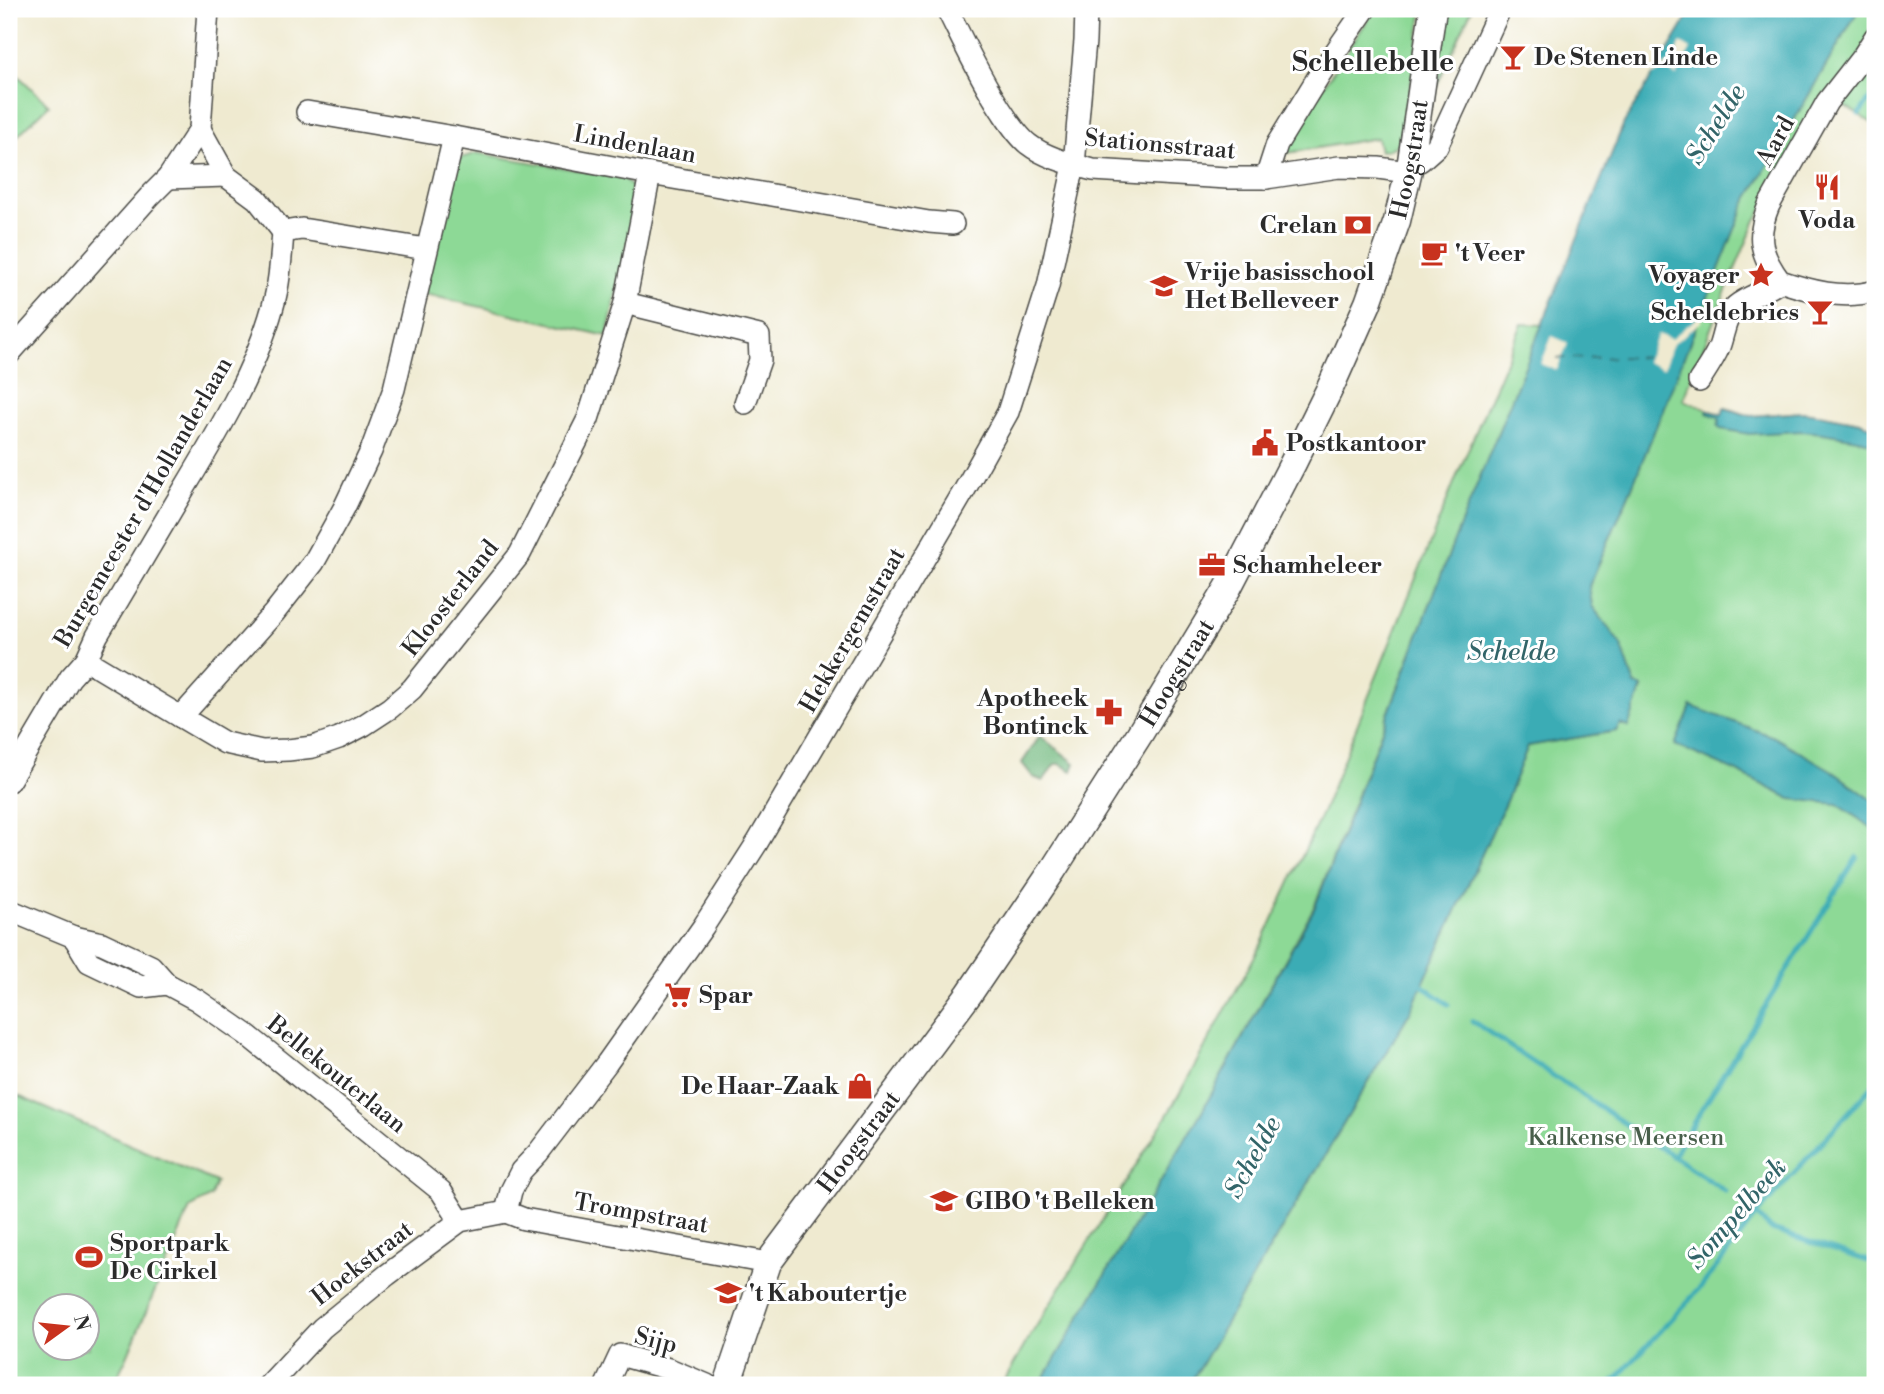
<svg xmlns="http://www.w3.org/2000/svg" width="1884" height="1394" font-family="'Libre Bodoni',serif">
	<rect width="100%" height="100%" fill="#fff"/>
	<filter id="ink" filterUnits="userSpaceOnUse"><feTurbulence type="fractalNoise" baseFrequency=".0143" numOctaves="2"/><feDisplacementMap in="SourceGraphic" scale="14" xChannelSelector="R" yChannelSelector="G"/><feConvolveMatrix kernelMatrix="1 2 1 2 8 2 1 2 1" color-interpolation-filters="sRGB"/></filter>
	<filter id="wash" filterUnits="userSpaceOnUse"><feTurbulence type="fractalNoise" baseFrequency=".00686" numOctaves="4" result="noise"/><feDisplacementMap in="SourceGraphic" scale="28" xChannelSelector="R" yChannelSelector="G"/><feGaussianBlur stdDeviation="1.57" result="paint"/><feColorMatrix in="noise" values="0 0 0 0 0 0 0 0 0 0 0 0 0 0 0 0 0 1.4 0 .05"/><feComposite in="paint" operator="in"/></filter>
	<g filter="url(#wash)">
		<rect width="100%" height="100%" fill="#efead0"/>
		<g fill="#8dd996" stroke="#5c8260" stroke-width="2" fill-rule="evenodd">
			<path d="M1375,9H1423L1403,137C1397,147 1392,149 1380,151L1377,138L1287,153L1286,146L1301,120Z"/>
			<path d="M1444,9H1472L1436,87L1431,84Z"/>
			<path d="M1859,9H1875V125L1834,99L1756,220L1722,300L1683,400L1722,415L1726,408L1751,416L1803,412L1824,415L1860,422L1875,429V1385H1189L1411,1010L1506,801L1528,746L1616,731L1620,724L1628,726L1642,688L1635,685L1621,645L1592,606L1589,586L1631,489L1745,204Z"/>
			<path d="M9,67L49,105L9,144Z"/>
			<path d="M477,153L623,178L634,189L636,202L607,336L424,294L449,177L460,158Z"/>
			<path d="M1522,324L1542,325L1456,536L1314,907L1201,1113L1040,1385H1002L1026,1343L1171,1109L1262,943L1322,813L1456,478Z"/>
			<path d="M9,1092L216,1182L211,1196L190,1208L126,1359L113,1385H9ZM46,1306H88V1348H46Z"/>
		</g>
		<path fill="#72b97f" stroke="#4e7255" stroke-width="2" d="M1040,736L1075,763L1072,771L1060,764H1055L1043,781L1033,777L1022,763Z"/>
		<g fill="#3bacb5" stroke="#336c70" stroke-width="2">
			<path d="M1693,9H1859L1745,204L1631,489L1589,586L1592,606L1621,645L1635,685L1642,687L1628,727L1620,724L1616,731L1528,746L1506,801L1411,1010L1189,1385H1040L1201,1113L1315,907L1456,536L1624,123Z"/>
			<path d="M1724,408L1751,416L1803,412L1824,415L1860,422L1875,429V445L1863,440L1823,433L1802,431L1749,434L1721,429L1718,426L1720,418L1707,413L1708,410L1722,415Z"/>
			<path d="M1691,706L1774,737L1831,770L1875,802V830L1837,804L1791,799L1737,772L1675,745Z"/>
		</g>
		<g fill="#efead0">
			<path d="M1681,43L1691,49L1676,76L1665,69L1646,79L1651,72L1671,62Z"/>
			<path d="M1705,311L1701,322L1673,344L1663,369L1646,362L1658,334L1671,339Z"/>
			<path d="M1552,336L1568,343L1557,370L1541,364Z"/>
		</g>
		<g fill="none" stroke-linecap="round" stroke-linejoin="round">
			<g stroke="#3bacb5" stroke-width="5">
				<path d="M1859,114L1875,92"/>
				<path d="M1419,983L1448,1004"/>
				<path d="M1472,1021L1725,1191"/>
				<path d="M1673,1156L1857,857"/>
				<path d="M1756,1215L1772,1230L1875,1263"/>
				<path d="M1611,1385L1701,1287L1756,1215L1875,1083"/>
			</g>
			<path stroke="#326569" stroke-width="2" stroke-dasharray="9 7" stroke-linecap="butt" d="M1557,358L1653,357"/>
		</g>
	</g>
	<g filter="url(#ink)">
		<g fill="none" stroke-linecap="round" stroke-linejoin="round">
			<g stroke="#484844" stroke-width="24">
				<g id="minor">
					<path d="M947,9C964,43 980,78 1001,110C1009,122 1017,135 1028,144C1046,158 1072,164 1093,170L1227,178H1266L1339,167L1378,168L1408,172"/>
					<path d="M1875,37L1863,56L1827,102L1769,205C1756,236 1760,254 1780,281C1810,291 1843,300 1875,291"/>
					<path d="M307,112L454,137L650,174L929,222L953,224"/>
					<path d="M200,129L226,176L257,199L283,232L302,229L426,249"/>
					<path d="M454,137L394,389L371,451L344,508L314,562L274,613L181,717L225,743L262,751L288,750L313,747L339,738L364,725L390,708L412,689L520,554L588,419L625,303L650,174"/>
					<path d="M1411,161H1420L1437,146L1500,9"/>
					<path d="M168,178L226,176"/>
					<path d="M1266,178L1277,144L1320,74L1365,9"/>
					<path d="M625,303L759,336L760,360L745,403"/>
					<path d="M9,354L150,196L168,178L200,129L208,9"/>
					<path d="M1699,381C1706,370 1714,359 1719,347C1724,334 1725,316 1736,306C1749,295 1767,292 1780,281"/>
					<path d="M86,660L181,717"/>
					<path d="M9,781L70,678L86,660L97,636C126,587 155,538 184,489C219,431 255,371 273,306C280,282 281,257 283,232"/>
					<path d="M9,910L74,937L102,943L151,966L167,984L197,1000L246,1034L441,1191L460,1221"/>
					<path d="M74,937L89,962L141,987L167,984"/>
					<path d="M506,1212L511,1191L521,1171L538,1153L607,1063L703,927L757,843L964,491L1008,412L1048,286L1074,165L1085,41L1086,9"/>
					<path d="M506,1212L524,1219L768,1263"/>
					<path d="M269,1385L322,1328L387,1275L460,1221L506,1212"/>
					<path d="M606,1385L620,1355L669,1369L707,1385"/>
				</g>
			</g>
			<g stroke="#484844" stroke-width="29">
				<g id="major">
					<path id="s1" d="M727,1385L768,1263L969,994L1053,870L1139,735L1228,588L1293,463L1331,386L1368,303L1397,221L1411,161L1433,9"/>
				</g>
			</g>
			<use href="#minor" stroke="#fff" stroke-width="21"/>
			<use href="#major" stroke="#fff" stroke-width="26"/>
		</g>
	</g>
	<defs>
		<g id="bar-bare" transform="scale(2.1)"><path d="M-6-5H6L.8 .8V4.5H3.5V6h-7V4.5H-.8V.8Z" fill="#c8321e" stroke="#fff" stroke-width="2.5" paint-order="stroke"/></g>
		<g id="restaurant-bare" transform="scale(2.1)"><path d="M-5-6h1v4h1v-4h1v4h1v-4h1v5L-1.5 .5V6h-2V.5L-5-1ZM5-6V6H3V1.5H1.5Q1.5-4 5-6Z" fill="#c8321e" stroke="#fff" stroke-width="2.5" paint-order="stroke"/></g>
		<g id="bank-bare" transform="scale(2.1)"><path d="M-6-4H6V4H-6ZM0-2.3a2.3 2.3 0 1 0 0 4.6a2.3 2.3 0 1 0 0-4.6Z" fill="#c8321e" stroke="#fff" stroke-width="2.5" paint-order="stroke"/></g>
		<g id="cafe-bare" transform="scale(2.1)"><path d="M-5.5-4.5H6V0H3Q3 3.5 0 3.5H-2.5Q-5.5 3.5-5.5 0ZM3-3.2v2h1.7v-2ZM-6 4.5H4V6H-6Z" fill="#c8321e" stroke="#fff" stroke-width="2.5" paint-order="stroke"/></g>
		<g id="sight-bare" transform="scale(2.1)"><path d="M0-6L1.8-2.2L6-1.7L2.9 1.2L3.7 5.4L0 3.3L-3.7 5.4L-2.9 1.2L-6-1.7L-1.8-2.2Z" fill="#c8321e" stroke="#fff" stroke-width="2.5" paint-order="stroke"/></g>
		<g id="school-bare" transform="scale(2.1)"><path d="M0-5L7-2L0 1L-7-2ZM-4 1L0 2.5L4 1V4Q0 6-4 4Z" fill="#c8321e" stroke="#fff" stroke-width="2.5" paint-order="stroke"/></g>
		<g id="civic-bare" transform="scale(2.1)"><path d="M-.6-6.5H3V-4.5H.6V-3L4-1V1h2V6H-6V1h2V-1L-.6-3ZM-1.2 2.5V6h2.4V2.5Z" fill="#c8321e" stroke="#fff" stroke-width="2.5" paint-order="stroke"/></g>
		<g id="office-bare" transform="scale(2.1)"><path d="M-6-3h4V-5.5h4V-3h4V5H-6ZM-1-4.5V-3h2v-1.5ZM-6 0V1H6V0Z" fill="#c8321e" stroke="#fff" stroke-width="2.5" paint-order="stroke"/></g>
		<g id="pharmacy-bare" transform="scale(2.1)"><path d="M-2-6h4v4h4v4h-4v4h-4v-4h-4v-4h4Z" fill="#c8321e" stroke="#fff" stroke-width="2.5" paint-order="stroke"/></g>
		<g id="supermarket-bare" transform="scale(2.1)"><path d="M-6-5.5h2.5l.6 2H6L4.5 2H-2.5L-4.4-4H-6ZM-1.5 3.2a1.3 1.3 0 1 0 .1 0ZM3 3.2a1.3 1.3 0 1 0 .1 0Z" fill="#c8321e" stroke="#fff" stroke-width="2.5" paint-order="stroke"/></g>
		<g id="shop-bare" transform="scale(2.1)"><path d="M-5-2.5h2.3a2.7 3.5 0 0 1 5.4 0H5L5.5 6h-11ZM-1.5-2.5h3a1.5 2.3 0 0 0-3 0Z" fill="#c8321e" stroke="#fff" stroke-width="2.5" paint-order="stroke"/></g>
		<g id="stadium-bare" transform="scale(2.1)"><path d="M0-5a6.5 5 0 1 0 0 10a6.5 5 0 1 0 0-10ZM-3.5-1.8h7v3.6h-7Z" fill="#c8321e" stroke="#fff" stroke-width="2.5" paint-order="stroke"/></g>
	</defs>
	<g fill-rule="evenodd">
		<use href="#bar-bare" x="1513" y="57"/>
		<use href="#restaurant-bare" x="1827" y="187"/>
		<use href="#bank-bare" x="1358" y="225"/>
		<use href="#cafe-bare" x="1434" y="253"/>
		<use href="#sight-bare" x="1761" y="275"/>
		<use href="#school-bare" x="1164" y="286"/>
		<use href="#bar-bare" x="1820" y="312"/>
		<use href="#civic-bare" x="1265" y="443"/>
		<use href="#office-bare" x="1212" y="565"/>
		<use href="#pharmacy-bare" x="1109" y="712"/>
		<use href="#supermarket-bare" x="678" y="995"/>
		<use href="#shop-bare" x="860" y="1086"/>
		<use href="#school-bare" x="944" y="1201"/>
		<use href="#stadium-bare" x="89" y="1257"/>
		<use href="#school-bare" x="728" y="1293"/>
	</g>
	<g text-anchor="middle" stroke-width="6" stroke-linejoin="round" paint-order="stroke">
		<g font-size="24" font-weight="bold" fill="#2b2b2b" stroke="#fff" text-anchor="start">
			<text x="1534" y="65">De Stenen Linde</text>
			<text x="1827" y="228" text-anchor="middle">Voda</text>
			<text x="1337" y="233" text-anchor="end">Crelan</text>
			<text x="1455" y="261">'t Veer</text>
			<text x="1185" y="280">Vrije basisschool<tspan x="1185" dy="28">Het Belleveer</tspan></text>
			<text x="1740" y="283" text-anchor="end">Voyager</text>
			<text x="1799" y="320" text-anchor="end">Scheldebries</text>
			<text x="1286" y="451">Postkantoor</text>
			<text x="1233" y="573">Schamheleer</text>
			<text x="1088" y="706" text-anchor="end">Apotheek<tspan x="1088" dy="28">Bontinck</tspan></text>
			<text x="699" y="1003">Spar</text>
			<text x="839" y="1094" text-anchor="end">De Haar-Zaak</text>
			<text x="965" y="1209">GIBO 't Belleken</text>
			<text x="110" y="1251">Sportpark<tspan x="110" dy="28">De Cirkel</tspan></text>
			<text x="749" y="1301">'t Kaboutertje</text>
		</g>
		<g font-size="24" fill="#2b2b2b" stroke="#fff">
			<text transform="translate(1775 141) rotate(-61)" y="8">Aard</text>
			<text transform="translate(635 144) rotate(10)" y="8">Lindenlaan</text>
			<text transform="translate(1160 144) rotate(5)" y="8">Stationsstraat</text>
			<text dy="8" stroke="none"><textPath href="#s1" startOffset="1414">Hoogstraat</textPath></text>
			<text transform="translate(143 502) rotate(-60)" y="8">Burgemeester d'Hollanderlaan</text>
			<text transform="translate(450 598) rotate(-52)" y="8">Kloosterland</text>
			<text transform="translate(852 630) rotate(-60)" y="8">Hekkergemstraat</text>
			<text dy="8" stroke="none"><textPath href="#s1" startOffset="847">Hoogstraat</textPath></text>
			<text transform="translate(337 1074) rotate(39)" y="8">Bellekouterlaan</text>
			<text dy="8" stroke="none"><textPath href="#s1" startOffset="280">Hoogstraat</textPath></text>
			<text transform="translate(641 1213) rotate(10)" y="8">Trompstraat</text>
			<text transform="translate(362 1263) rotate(-38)" y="8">Hoekstraat</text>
			<text transform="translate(656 1340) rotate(14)" y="8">Sijp</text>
		</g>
		<g font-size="24" fill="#485f4b" stroke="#fff">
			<text x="1626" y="1145">Kalkense Meersen</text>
		</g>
		<g font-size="26" font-style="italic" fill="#326569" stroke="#fff">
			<text transform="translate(1715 124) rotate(-58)" y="9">Schelde</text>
			<text x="1511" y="660">Schelde</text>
			<text transform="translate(1252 1157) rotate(-61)" y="9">Schelde</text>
			<text transform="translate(1736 1213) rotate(-49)" y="9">Sompelbeek</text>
		</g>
		<g font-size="28" font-weight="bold" fill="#2b2b2b" stroke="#fff">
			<text x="1373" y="71">Schellebelle</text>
		</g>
	</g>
	<rect width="1884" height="1394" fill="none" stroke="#fff" stroke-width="35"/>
	<g transform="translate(66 1327) rotate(75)"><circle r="33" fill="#ffffff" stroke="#aaaaaa" stroke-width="2"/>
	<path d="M0-5L12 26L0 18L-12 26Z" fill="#c8321e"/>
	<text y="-10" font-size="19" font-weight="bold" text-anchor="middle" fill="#2b2b2b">N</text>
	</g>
</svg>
